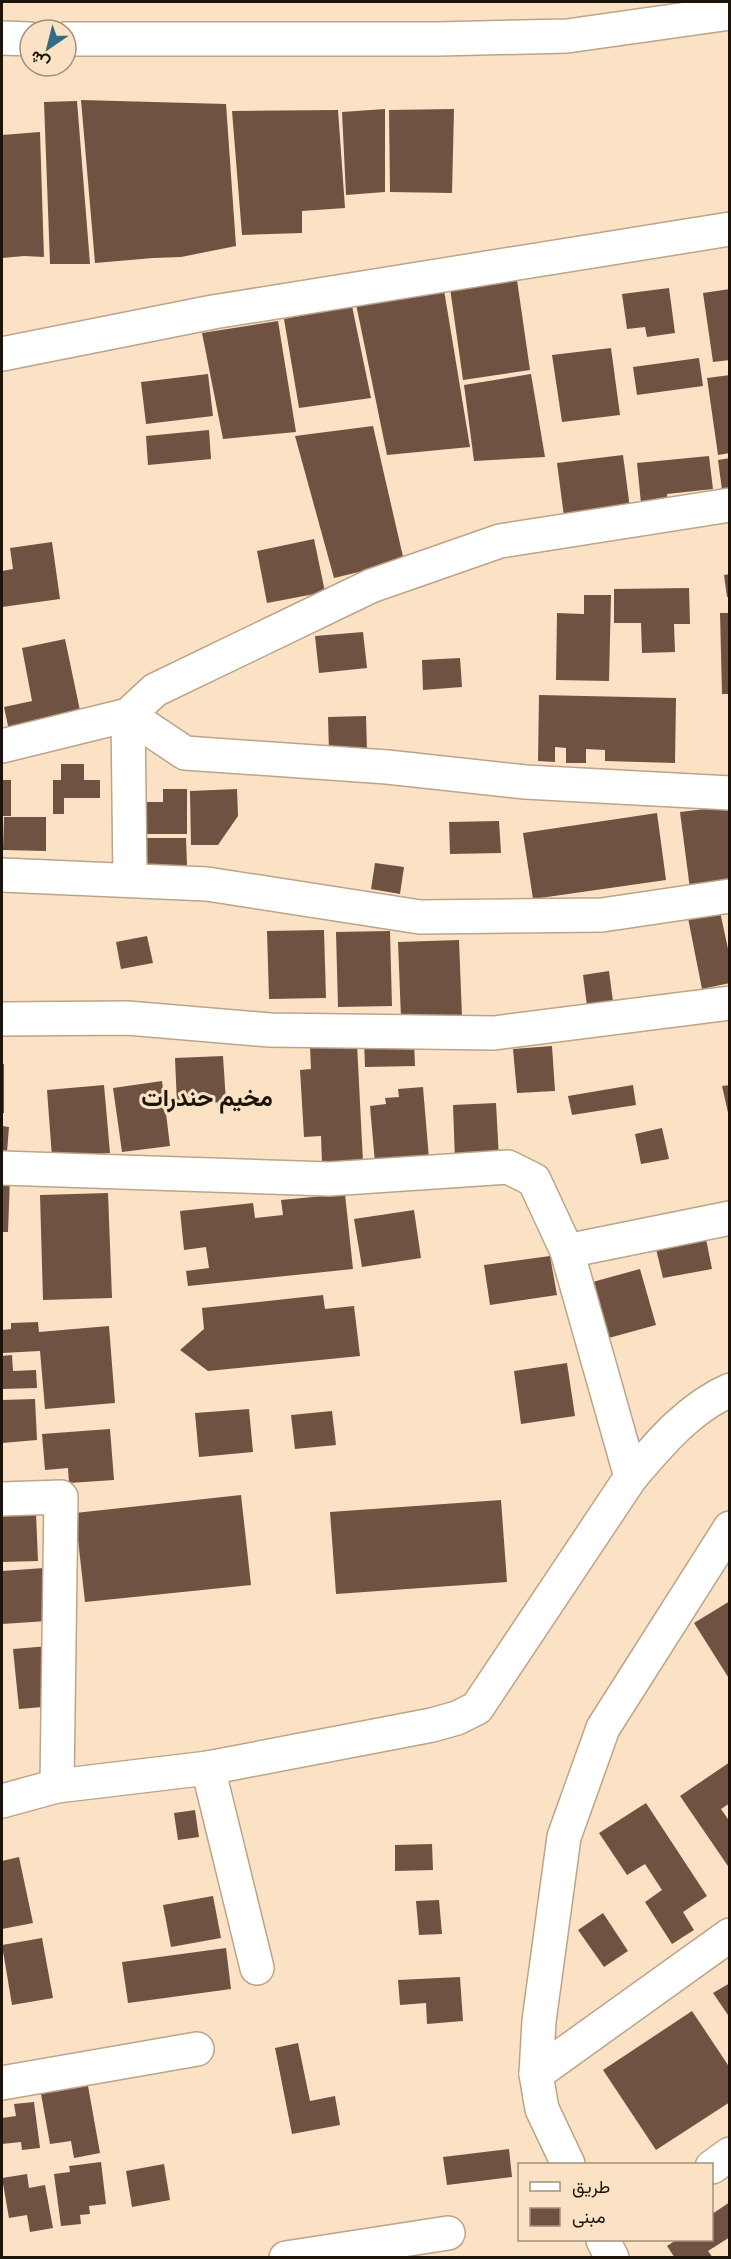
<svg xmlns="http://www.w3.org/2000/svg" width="731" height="2259" font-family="Lato,Vazirmatn,sans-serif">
	<rect width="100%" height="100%" fill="#fbe2c5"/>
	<g fill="#705243">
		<path d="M81,100L226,104L236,246L181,257L153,258L95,263Z"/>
		<path d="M77,101L90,264H50L44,102Z"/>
		<path d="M385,109V192L346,195L342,112Z"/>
		<path d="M454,109L452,193L390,192L389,110Z"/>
		<path d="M338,110L345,208L302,211V233L242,235L232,111Z"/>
		<path d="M40,132L44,257L24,256L2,258V135Z"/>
		<path d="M517,280L530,370L463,380L450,288Z"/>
		<path d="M669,288L675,333L647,337L645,327L627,329L622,294Z"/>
		<path d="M730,289V360L713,362L703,293Z"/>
		<path d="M444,290L470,447L387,455L356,304Z"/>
		<path d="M352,306L371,398L299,408L284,319Z"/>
		<path d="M278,321L296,432L223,439L202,333Z"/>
		<path d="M611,348L620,415L562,422L552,355Z"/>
		<path d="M699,358L703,386L637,395L633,367Z"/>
		<path d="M208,374L213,416L146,424L141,382Z"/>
		<path d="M531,374L545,457L474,461L464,385Z"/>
		<path d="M730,375V453L718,455L707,378Z"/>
		<path d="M373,426L404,561L334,578L295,436Z"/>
		<path d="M209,430L211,459L148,465L146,436Z"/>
		<path d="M623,455L631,516L565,524L557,463Z"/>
		<path d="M709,456L713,489L667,494L669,510L642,513L637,463Z"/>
		<path d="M730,458V489L722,490L718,460Z"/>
		<path d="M314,539L325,592L267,603L257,551Z"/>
		<path d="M52,542L60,599L2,607V571L13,569L10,548Z"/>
		<path d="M730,574V597H727L724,575Z"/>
		<path d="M689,588L690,624H674L675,652L642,653L641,623H614V589Z"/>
		<path d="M584,595H611L609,681L556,680L557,613L584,614Z"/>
		<path d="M720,613H730V694H722Z"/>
		<path d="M363,632L367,668L319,673L315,636Z"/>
		<path d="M65,639L83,725L11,740L4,707L32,701L22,648Z"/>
		<path d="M460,658L462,687L423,690L422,660Z"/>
		<path d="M539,695L676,698L675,763L605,761V750L586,749V763H566V748L555,747V762L538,761Z"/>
		<path d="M366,716L367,751L329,752L328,717Z"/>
		<path d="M61,764H84V780H100V798H64V814H53V780H61Z"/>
		<rect x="2" y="780" width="9" height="36"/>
		<path d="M163,789H187V834H147L146,802H163Z"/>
		<path d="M237,789L238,816L218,845H191L190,791Z"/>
		<path d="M730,806V885L690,889L680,812Z"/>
		<path d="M657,813L666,880L533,899L523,833Z"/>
		<path d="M4,817H46V851L3,850Z"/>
		<path d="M499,821L501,853L450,854L449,822Z"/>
		<path d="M145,838H186L187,866L145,867Z"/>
		<path d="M375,863L404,867L400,894L371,889Z"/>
		<path d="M719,907L730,958V983L702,989L687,913Z"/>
		<path d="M324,930L326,998L269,999L267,931Z"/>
		<path d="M390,931L392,1006L338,1007L336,932Z"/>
		<path d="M147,936L153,963L121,969L116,942Z"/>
		<path d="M459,940L462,1017L401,1018L398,942Z"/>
		<path d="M609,971L613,1002L587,1006L583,975Z"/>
		<path d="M414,1040L415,1066L365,1067L364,1041Z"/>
		<path d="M357,1044L363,1162L322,1164L321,1136L304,1137L300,1070L311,1069L310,1046Z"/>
		<path d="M552,1046L555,1091L517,1093L513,1049Z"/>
		<path d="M223,1056L226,1102L177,1104L175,1058Z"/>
		<rect x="2" y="1064" width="2" height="49"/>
		<path d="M162,1081L170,1146L122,1152L113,1088Z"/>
		<path d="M104,1085L110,1153L52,1157L47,1090Z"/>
		<path d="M633,1085L636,1105L572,1115L568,1096Z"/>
		<path d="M730,1085V1117H729L722,1086Z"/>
		<path d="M423,1087L429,1159L375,1163L370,1106L386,1104L385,1098L399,1097L398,1089Z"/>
		<path d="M496,1103L499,1159L455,1161L453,1105Z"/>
		<path d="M2,1126L9,1127L7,1152H2Z"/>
		<path d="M662,1128L669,1159L641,1164L635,1134Z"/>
		<path d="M2,1176L10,1177L8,1232H2Z"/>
		<path d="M108,1193L112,1298L43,1300L40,1195Z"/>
		<path d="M345,1194L353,1269L188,1286L186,1271L209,1268L206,1247L184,1250L180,1211L253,1203L255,1218L283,1215L281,1200Z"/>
		<path d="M414,1210L421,1258L362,1267L354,1219Z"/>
		<path d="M706,1239L712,1269L663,1278L656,1249Z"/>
		<path d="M550,1256L557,1295L490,1305L484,1265Z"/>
		<path d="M640,1269L656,1325L605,1339L589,1283Z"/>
		<path d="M323,1295L325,1309L354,1306L360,1356L208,1371L180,1350L204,1329L202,1308Z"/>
		<path d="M38,1322L39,1332L109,1326L115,1403L45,1409L40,1351L2,1353V1330L11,1329V1323Z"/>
		<path d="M12,1355L13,1371L36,1370L37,1388L2,1389V1356Z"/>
		<path d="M567,1363L575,1416L521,1424L514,1371Z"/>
		<path d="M35,1399L37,1440L2,1443V1400Z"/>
		<path d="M249,1409L253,1452L199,1457L195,1413Z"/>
		<path d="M332,1411L336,1445L295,1449L291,1415Z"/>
		<path d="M110,1429L114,1480L69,1483L68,1468L45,1470L42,1434Z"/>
		<path d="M241,1495L251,1585L85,1602L75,1513Z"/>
		<path d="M501,1500L507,1582L336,1594L330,1512Z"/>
		<path d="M36,1513L38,1561L2,1562V1514Z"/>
		<path d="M44,1568L47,1621L2,1624V1571Z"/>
		<path d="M730,1601V1680L694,1623Z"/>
		<path d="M49,1646L54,1706L19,1709L13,1649Z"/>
		<path d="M730,1762V1803L721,1809L730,1822V1869L680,1796Z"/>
		<path d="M646,1803L707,1896L683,1912L694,1930L672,1944L645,1902L662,1890L645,1864L627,1875L599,1833Z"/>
		<path d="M195,1810L199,1837L178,1840L174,1813Z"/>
		<path d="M432,1844L433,1870L395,1871V1845Z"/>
		<path d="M19,1857L33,1923L2,1929V1861Z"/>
		<path d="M213,1896L221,1938L171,1947L163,1905Z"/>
		<path d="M439,1900L442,1934L419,1935L416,1901Z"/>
		<path d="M603,1913L628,1951L604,1967L578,1930Z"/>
		<path d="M42,1938L53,1998L12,2005L2,1945Z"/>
		<path d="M226,1948L231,1989L128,2003L122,1962Z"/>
		<path d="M460,1977L463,2021L427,2024L426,2003L400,2005L398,1980Z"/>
		<path d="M730,1983V2018L713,1993Z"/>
		<path d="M692,2011L730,2068V2102L656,2150L603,2070Z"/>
		<path d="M298,2043L310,2101L335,2096L340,2125L292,2134L275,2048Z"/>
		<path d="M88,2086L100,2153L74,2158L71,2141L50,2144L41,2094Z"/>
		<path d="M34,2102L40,2148L22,2150L21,2142L2,2144V2118L16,2116L14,2104Z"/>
		<path d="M509,2149L512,2177L447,2185L443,2157Z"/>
		<path d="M101,2162L106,2204L89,2206L90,2214L80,2215L81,2224L61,2226L54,2174L70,2172L69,2166Z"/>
		<path d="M164,2164L170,2200L132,2207L126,2171Z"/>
		<path d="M27,2174L29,2188L45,2185L53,2228L30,2232L27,2215L9,2218L2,2178Z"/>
		<path d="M730,2202V2237L708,2251L713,2258H675L667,2246L676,2240H712V2214Z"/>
	</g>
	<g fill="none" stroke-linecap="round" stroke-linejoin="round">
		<g stroke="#bca489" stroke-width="36">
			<g id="minor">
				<path d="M2,354L213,312L730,229"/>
				<path d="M128,715L185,753L387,767L525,782L730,793"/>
				<path d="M128,715L130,879"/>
				<path d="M2,746L128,715L155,690L371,586L500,541L730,505"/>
				<path d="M2,875L207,884L420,917L602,915L730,896"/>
				<path d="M2,1019L127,1018L270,1030L494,1033L730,1003"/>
				<path d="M2,1168L329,1179L508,1167L534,1180L567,1251L631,1477"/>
				<path d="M567,1251L730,1218"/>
				<path d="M2,1499L61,1497L57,1786"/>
				<path d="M208,1768L257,1968"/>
				<path d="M2,1801L57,1786L208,1768L432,1725L457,1718L477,1708L631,1477C659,1444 689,1408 730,1390"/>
				<path d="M536,2074L730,1935"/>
				<path d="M2,2083L197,2049"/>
				<path d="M568,2164L542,2109L536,2074L539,2021L564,1837L603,1728L730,1528"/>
				<path d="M712,2167L730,2154"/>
				<path d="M603,2240L612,2258"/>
				<path d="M286,2258L448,2233"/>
			</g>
		</g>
		<g stroke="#bca489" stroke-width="36">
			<g id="major">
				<path d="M2,38L30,39"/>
				<path d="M66,39H438L567,36L730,13"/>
			</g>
		</g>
		<use href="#minor" stroke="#fff" stroke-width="33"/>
		<use href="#major" stroke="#fff" stroke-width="33"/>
	</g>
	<g text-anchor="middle" stroke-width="6" stroke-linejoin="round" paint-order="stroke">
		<g font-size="24" font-weight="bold" fill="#1c140a" stroke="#fbe2c5">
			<text x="207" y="1106">مخيم حندرات</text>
		</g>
	</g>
	<rect width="731" height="2259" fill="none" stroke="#1c140a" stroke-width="6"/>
	<rect x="518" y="2163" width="195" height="78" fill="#fbe2c5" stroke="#a2907a" stroke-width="1.5"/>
	<rect x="530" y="2182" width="30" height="9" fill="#ffffff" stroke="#a2907a" stroke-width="1.5"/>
	<text x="572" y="2193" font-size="18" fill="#1c140a">طريق</text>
	<rect x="530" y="2208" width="30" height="18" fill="#705243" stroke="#a2907a" stroke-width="1.5"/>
	<text x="572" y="2223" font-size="18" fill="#1c140a">مبنى</text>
	<g transform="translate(48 48) rotate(215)"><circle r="28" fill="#fbe2c5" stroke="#a2907a" stroke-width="1.5"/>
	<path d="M0-4.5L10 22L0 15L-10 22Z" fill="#306c83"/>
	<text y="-9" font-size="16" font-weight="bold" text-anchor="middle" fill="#1c140a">ش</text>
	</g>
</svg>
